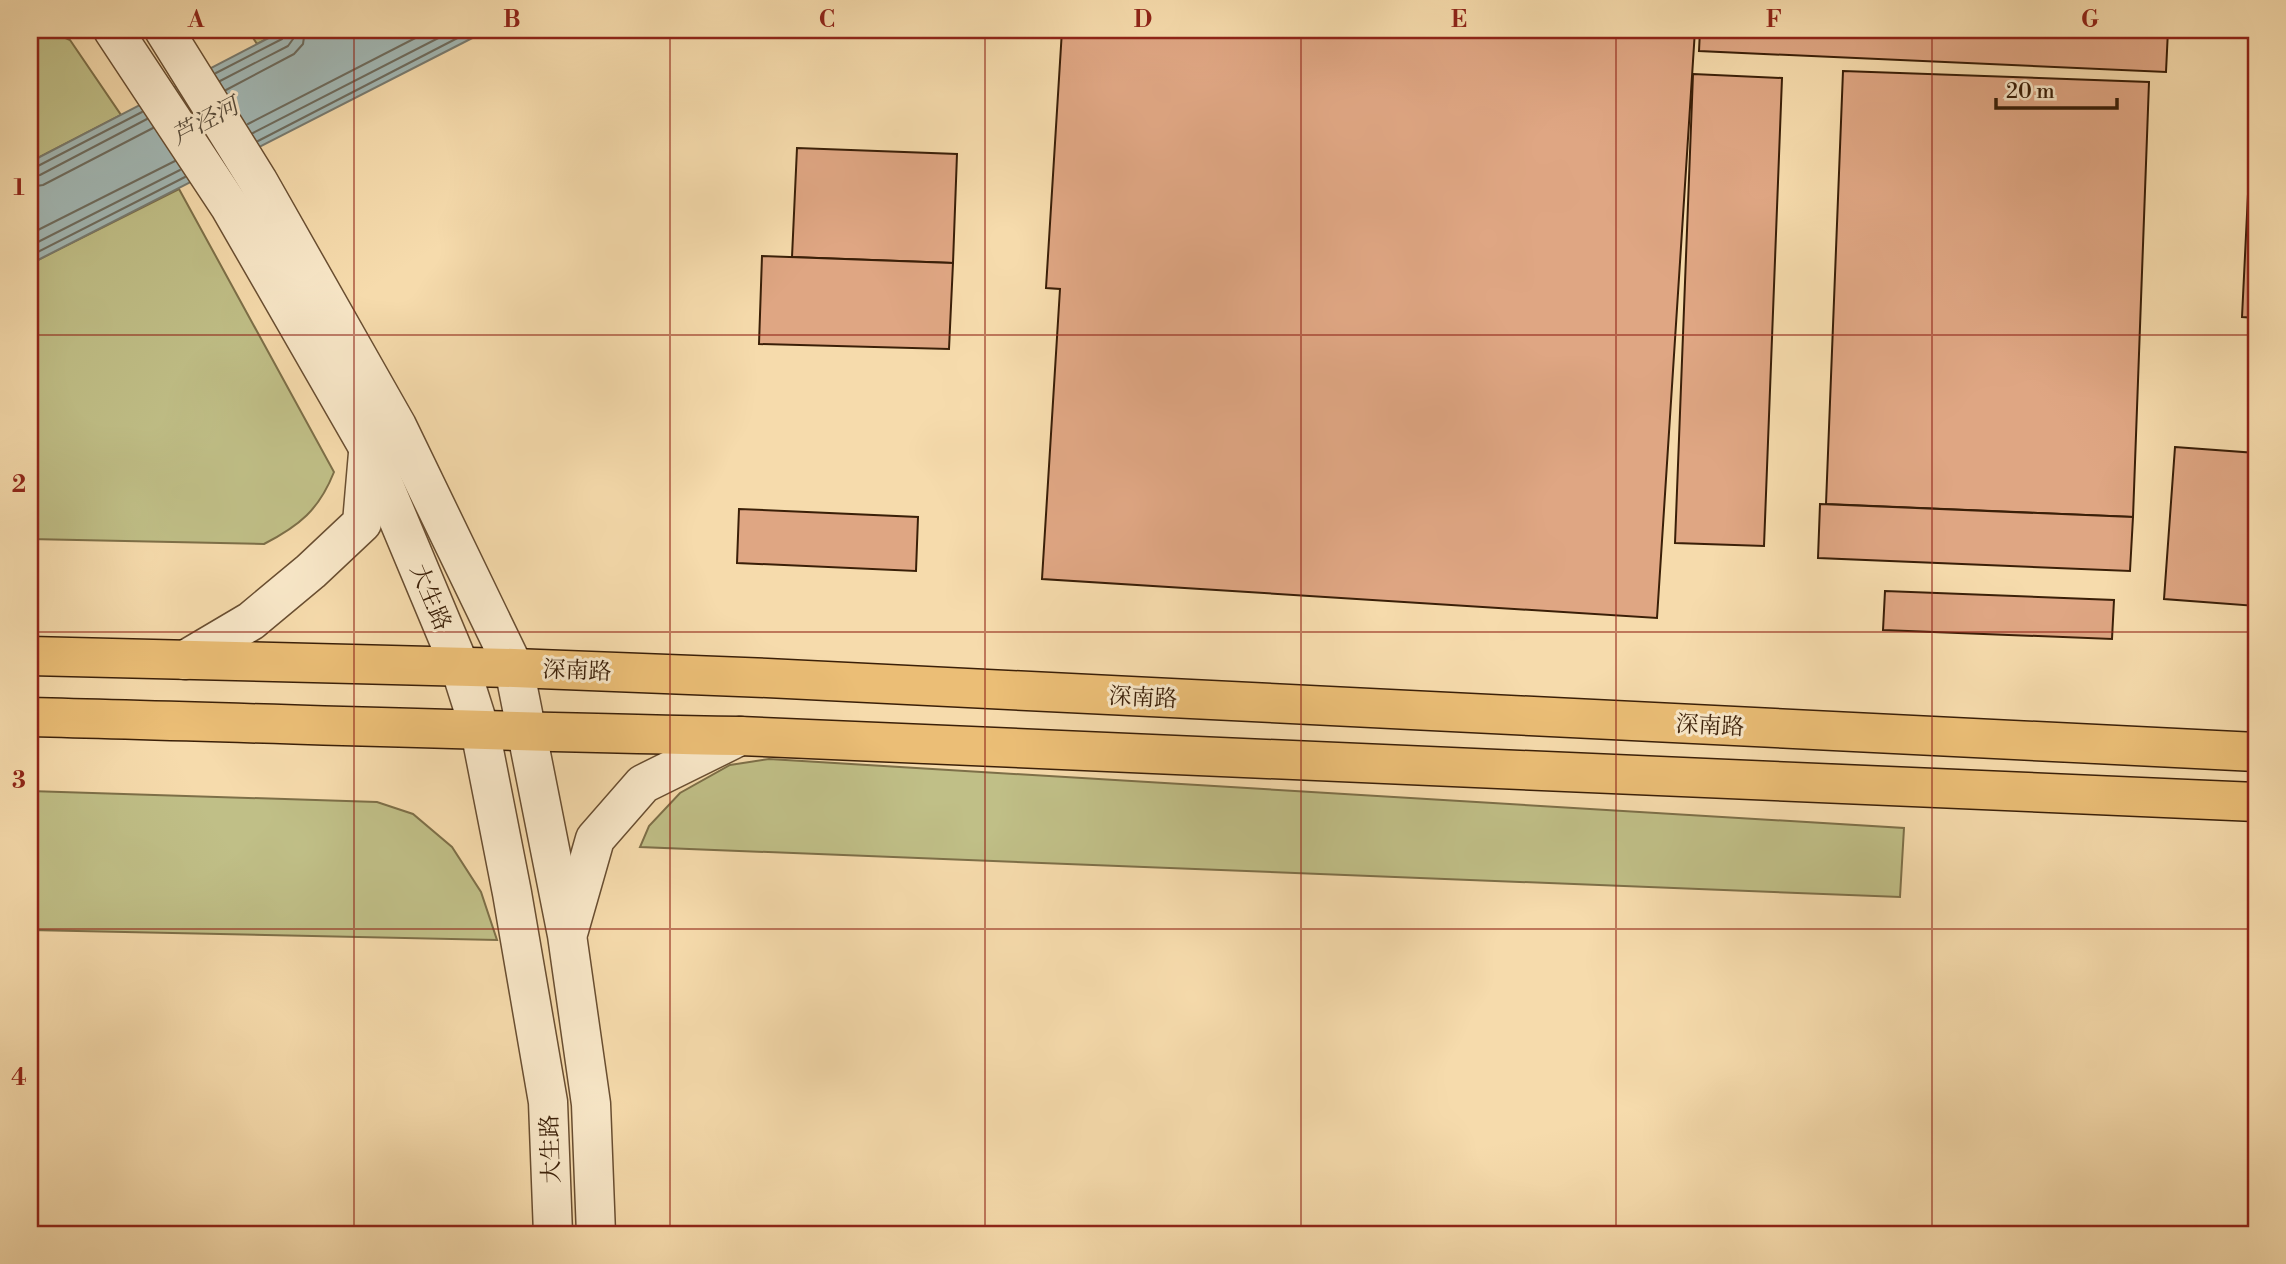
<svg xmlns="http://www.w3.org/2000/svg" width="2286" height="1264" font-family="'Libre Bodoni','Noto Serif SC',serif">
	<rect width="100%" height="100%" fill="#f6dbac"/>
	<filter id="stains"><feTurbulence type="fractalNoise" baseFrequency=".00286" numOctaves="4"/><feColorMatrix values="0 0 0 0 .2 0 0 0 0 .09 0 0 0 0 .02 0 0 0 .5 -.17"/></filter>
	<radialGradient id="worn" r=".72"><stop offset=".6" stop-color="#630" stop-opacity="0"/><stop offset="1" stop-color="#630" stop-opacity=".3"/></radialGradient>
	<g fill="#c0bf87" stroke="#7d6f48" stroke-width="2">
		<path d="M248,30H284L257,44Z"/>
		<path d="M54,33L70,40L121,115L30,162V36Z"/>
		<path d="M179,189L334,472C319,510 299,526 264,544L30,539V264Z"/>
		<path d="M769,759L1904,828L1900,897L640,847L649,826L680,793L730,765Z"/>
		<path d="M30,791L377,802L413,814L452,847L481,892L497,940L30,930Z"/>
	</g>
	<path fill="#a2b8b5" stroke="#787b70" stroke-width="2" d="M284,30H488L30,264V162Z"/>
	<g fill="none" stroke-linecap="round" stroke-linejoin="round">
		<g stroke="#6e6c5e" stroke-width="2">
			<path d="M216,73L282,39L286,30"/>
			<path d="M220,81L288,46L293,39L295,30"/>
			<path d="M226,90L294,54L303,44L305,30"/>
			<path d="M248,124L431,30"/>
			<path d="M253,133L454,30"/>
			<path d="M258,141L473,30"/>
			<path d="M30,168L36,167L142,112"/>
			<path d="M30,177L40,175L147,119"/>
			<path d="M30,187L43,185L153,128"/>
			<path d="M30,234L175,161"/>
			<path d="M30,246L180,170"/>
			<path d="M30,256L185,177"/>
		</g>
	</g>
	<g fill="#dfa683" stroke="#3a1f08" stroke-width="2">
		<path d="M1062,30H1695L1657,618L1042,579L1060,289L1046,288Z"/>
		<path d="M1700,30H2168L2166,72L1699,51Z"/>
		<path d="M1843,71L2149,82L2133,517L1826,504Z"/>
		<path d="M1693,74L1782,78L1764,546L1675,543Z"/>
		<path d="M2253,92H2256V318L2242,317Z"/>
		<path d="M797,148L957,154L953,263L792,257Z"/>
		<path d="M762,256L953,263L949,349L759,344Z"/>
		<path d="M2175,447L2256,453V606L2164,599Z"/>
		<path d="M1820,504L2133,517L2130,571L1818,558Z"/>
		<path d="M739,509L918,517L916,571L737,563Z"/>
		<path d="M1885,591L2114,600L2112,639L1883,630Z"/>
	</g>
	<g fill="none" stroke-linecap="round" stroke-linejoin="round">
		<g stroke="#694e31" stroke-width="41">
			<g id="tertiary">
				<path d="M113,30L230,207L368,447L460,667L480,730L512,893L548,1102L553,1234"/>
				<path d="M164,30L258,181L397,426L514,668L567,935L591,1104L596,1234"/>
				<path d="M185,660L251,621L311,571L362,523L368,453"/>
				<path d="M569,930L595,839L643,784L740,736"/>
			</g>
		</g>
		<g stroke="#3a1f08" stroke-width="41">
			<g id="primary">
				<path d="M30,656L514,668L767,678L2256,752"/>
				<path d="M30,717C266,723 503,732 740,736L2256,802"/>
			</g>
		</g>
		<use href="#tertiary" stroke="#f9e8c9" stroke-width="38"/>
		<use href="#primary" stroke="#ebbe76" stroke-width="38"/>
	</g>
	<path fill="none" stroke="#8f2418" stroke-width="2" stroke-opacity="0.55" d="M354,30V1234M670,30V1234M985,30V1234M1301,30V1234M1616,30V1234M1932,30V1234M30,335H2256M30,632H2256M30,929H2256"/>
	<g text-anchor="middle" stroke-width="6" stroke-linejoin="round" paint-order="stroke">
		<g font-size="23" fill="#3a1f08" stroke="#f9e8c9">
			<text transform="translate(431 597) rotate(67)" y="8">大生路</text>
			<text transform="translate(577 670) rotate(2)" y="8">深南路</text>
			<text transform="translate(1143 697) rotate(3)" y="8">深南路</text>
			<text transform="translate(1710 725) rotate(3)" y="8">深南路</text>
			<text transform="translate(550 1149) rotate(-92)" y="8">大生路</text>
		</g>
		<g font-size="24" font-style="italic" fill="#594d3c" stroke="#f9e8c9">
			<text transform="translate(205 121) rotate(-28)" y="8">芦泾河</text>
		</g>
	</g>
	<rect width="2286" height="1264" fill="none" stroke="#f6dbac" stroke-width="77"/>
	<path d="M1996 98v10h121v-10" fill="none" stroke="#3a1f08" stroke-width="3.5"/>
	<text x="2006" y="98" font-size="21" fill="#3a1f08" stroke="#f9e8c9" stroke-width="5" paint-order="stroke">20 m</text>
	<rect x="38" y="38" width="2210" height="1188" fill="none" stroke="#8f2418" stroke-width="2.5"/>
	<g font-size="23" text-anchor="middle" font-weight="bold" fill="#8f2418">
		<text x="196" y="27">A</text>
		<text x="512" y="27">B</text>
		<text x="827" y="27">C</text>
		<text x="1143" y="27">D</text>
		<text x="1459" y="27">E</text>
		<text x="1774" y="27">F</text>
		<text x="2090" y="27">G</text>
		<text x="19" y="195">1</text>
		<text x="19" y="492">2</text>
		<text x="19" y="788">3</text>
		<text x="19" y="1085">4</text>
	</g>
	<rect width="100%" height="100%" filter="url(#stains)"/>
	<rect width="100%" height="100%" fill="url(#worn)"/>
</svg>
